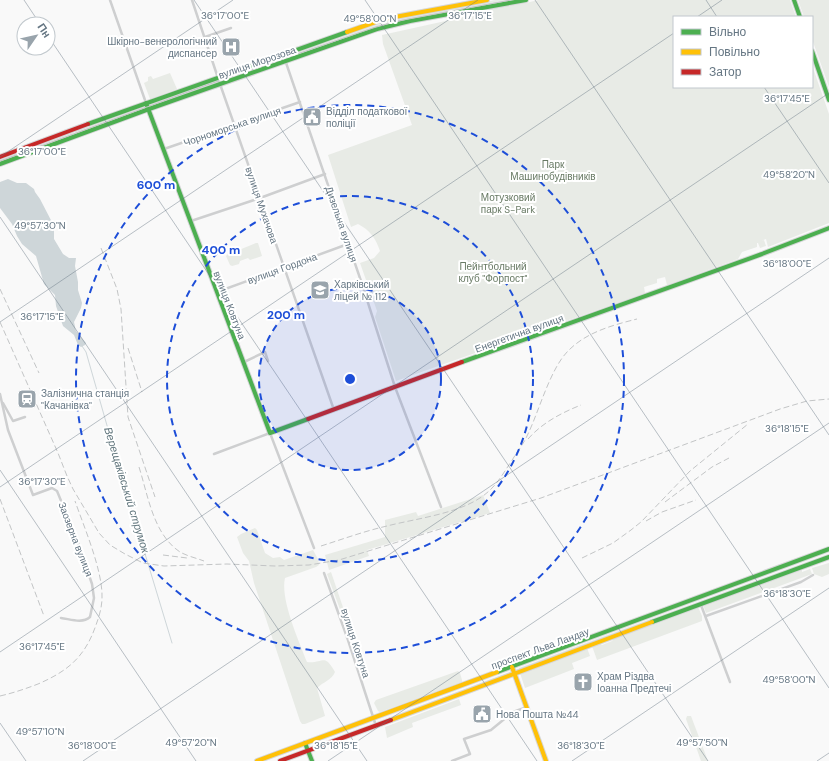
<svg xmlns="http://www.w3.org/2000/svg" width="829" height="761" font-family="'DM Sans',sans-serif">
	<rect width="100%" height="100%" fill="#f9f9f9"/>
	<g fill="#e8ebe6">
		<path d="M495,0H517L397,22L287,59L285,55L385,21Z"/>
		<path d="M538,0H790L796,17H674V87H812V65L829,114V223L768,247L766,239L761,241L764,240L766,246L760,248L758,243H757V247L742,252L738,259L667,285L665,277L657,279V283L644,287L645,293L396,381L375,317L377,311L360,263L374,258L380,251C376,239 370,230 358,224L351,227L328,155L412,125L383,44L382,35L468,16C480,7 499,7 514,5C522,4 530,2 538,0Z"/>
		<path d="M798,0H829V87L812,39V17H804Z"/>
		<path d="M282,56L284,60L220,82L219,78Z"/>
		<path d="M170,73L177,89L150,99L144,83L148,81V77L151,76L153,79Z"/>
		<path d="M216,79L218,83L149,108L147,103Z"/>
		<path d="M144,105L146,109L76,135L74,131Z"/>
		<path d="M72,131L74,135L0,162V158Z"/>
		<path d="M256,243H258L262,256L250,260L248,258L240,261L239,264L232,266L230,265L226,256L228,254L233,251L236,253L239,252V250Z"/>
		<path d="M483,495L490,513L367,550L369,556L329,570L325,555L385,537V520L416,512L418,516Z"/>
		<path d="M255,528L257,530L265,553L273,558L280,557L284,560L313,550L318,559L319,565L316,567L285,578C280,599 299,641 307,662C323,664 324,652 335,672C332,680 323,682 317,688L325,716L305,724H302L300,721L254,583L249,561L243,553L237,537L241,534Z"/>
		<path d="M829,563V574L822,577L814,574L812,568Z"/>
		<path d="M810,569L812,574L706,613L703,605L802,570V572Z"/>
		<path d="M331,572L348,622L345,623L327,574Z"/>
		<path d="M696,602L519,669V668Z"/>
		<path d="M698,607L702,616V621L597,660L592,646L599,643L602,645L612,641L615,637Z"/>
		<path d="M587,648L590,656L572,663L574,669L525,688L520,673Z"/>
		<path d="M458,671L460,673L462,680V682L380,712L378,711L374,703L376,700Z"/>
		<path d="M459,699L461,705L412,723L413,727L387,738L385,727Z"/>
		<path d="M687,716H691L708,761H701L686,719Z"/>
	</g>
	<path fill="#ced6d9" d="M8,179L17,183H26L34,189L35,192L40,199L54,226V239L63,254L69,258H76L75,266L78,282V290L82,303L81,308L74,322L76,331L86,343L85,345L81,347L78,345L74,335L63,326L56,306L55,295L44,284L36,256L22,244L17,236L12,224L0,208V182Z"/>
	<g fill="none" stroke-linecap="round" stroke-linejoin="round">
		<path stroke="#ced6d9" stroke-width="1" d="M82,346L86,352L120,471L172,643"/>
		<g stroke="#d5d6d7" stroke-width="6">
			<g id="fast">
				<path d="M794,0L800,17"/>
				<path d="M812,51L829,100"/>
				<path d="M146,103L270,433L308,419"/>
				<path d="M88,124L347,32"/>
				<path d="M0,164L149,109L377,29L410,21L526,0"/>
				<path d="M462,362L762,254L829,228"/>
				<path d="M652,622L829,557"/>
				<path d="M497,672L829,549"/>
				<path d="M305,743L312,761"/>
			</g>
		</g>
		<g stroke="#d5d6d7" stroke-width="6">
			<g id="slow">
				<path d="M347,32L384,19L487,0"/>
				<path d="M512,667L546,761"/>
				<path d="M391,720L652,622"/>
				<path d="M257,761L497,672"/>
			</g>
		</g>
		<g stroke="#d5d6d7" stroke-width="6">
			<g id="jam">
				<path d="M0,157L88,124"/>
				<path d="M308,419L462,362"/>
				<path d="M280,761L391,720"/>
			</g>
		</g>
		<g stroke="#cecfd0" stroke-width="2.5">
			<path d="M110,0L146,103"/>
			<path d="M192,0L220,84L334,410"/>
			<path d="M205,37L231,28"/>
			<path d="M283,54L361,281L395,387L441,507"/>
			<path d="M164,149L300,102"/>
			<path d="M191,221L260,198L325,174"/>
			<path d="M217,292L348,244"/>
			<path d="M244,362L265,352L268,361"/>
			<path d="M0,394L8,430L33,495L52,488L57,491L76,537L92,584L94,598L90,617C82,624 70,619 61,618"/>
			<path d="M3,403L13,421L25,417"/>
			<path d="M214,454L270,433L314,548"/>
			<path d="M324,573L348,640L376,726"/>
			<path d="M701,605L730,682"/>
			<path d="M706,616L801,582L813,575"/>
			<path d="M452,761L470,754L464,739L491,730L513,712L527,707"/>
		</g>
		<use href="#fast" stroke="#4caf50" stroke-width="4"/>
		<use href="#slow" stroke="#ffc107" stroke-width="4"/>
		<use href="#jam" stroke="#c62828" stroke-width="4"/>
		<path stroke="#c3c5c6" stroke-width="1" d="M0,161L204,86L373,28L398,21L511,0"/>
		<g stroke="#c3c5c6" stroke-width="1" stroke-dasharray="6 3" stroke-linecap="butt">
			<path d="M101,248L117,289L121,309L128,417L155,497"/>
			<path d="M0,289L39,373"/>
			<path d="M0,322L58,453L67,476L73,489L99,533L110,545L125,554L143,563L164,566L227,564L275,566L309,565L339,560L541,498L780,409L807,401L829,399"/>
			<path d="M128,348L142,392"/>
			<path d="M528,439C542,423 561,413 581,405"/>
			<path d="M139,467C148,495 153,534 180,552C187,556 196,558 204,561"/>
			<path d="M0,499L44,616"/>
			<path d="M665,502L712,467L729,458"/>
			<path d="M646,521L662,512L696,500"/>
			<path d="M321,546C343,539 365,531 387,526C418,518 466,513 489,491C498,483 504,472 511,462C516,453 523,445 527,436C539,412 550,368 569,350C587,332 613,325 637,319"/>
			<path d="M163,555L187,558"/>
			<path d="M582,558L613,543L631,530L641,522L690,471L748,424"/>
			<path d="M0,696C13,693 25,689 38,684C68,671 85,657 96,625C99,617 102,607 102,598C103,571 84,527 75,501"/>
		</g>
	</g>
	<path fill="none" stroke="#657683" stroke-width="1" stroke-opacity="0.45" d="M24,0L40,24M194,0L708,761M365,0L829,688M535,0L829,435M706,0L717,17M697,17L722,0M48,36L537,761M764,87L829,183M0,157L233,0M0,217L367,761M0,322L478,0M0,470L196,761M0,487L674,33M0,652L829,93M0,723L26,761M83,761L829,258M328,761L829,423M572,761L829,588M817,761L829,753"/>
	<circle cx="350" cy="379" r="91" fill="#1d4ed8" fill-opacity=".12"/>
	<g fill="none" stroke="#1d4ed8" stroke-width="2" stroke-dasharray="7 5">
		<circle cx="350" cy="379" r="91"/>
		<circle cx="350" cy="379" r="183"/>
		<circle cx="350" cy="379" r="274"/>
	</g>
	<defs>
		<g id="hospital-square" transform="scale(1)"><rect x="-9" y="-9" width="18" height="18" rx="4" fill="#99a4ac" stroke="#fff"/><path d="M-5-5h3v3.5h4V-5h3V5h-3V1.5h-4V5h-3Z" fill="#fff"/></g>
		<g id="civic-square" transform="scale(1)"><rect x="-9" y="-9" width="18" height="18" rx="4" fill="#99a4ac" stroke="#fff"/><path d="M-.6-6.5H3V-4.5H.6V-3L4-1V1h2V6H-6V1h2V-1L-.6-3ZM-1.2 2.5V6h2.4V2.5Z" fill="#fff"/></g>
		<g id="university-square" transform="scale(1)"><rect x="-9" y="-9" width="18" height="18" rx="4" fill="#99a4ac" stroke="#fff"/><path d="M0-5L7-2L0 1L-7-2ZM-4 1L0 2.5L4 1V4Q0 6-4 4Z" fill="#fff"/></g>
		<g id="station-square" transform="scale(1)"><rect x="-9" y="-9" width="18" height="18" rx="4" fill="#99a4ac" stroke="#fff"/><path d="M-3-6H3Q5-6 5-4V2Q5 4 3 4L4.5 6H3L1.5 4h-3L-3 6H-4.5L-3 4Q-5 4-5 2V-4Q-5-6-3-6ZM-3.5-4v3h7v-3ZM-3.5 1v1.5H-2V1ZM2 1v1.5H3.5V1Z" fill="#fff"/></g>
		<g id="church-square" transform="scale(1)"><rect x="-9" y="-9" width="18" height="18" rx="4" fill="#99a4ac" stroke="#fff"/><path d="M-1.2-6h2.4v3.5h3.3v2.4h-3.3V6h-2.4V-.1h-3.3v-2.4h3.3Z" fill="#fff"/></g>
	</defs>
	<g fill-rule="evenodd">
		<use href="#hospital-square" x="231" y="47"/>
		<use href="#civic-square" x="312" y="117"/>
		<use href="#university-square" x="320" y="290"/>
		<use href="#station-square" x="27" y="399"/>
		<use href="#church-square" x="583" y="682"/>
		<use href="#civic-square" x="482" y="714"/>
	</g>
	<g text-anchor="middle" stroke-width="4" stroke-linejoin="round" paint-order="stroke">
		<g font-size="10" fill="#657683" stroke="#fff" text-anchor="start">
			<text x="217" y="45" text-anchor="end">Шкірно-венерологічний<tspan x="217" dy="12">диспансер</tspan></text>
			<text x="326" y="115">Відділ податкової<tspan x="326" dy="12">поліції</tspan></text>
			<text x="334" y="288">Харківський<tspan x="334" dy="12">ліцей № 112</tspan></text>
			<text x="41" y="397">Залізнична станція<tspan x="41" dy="12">"Качанівка"</tspan></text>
			<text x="597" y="680">Храм Різдва<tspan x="597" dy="12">Іоанна Предтечі</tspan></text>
			<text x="496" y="718">Нова Пошта №44</text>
		</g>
		<g font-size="10" fill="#657683" stroke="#fff">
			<text transform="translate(257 62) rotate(-19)" y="4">вулиця Морозова</text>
			<text transform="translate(232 126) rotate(-19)" y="4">Чорноморська вулиця</text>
			<text transform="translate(262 205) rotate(71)" y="4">вулиця Мухачова</text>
			<text transform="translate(342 224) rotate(71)" y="4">Дизельна вулиця</text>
			<text transform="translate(282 268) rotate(-20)" y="4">вулиця Гордона</text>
			<text transform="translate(230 305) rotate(69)" y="4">вулиця Ковтуна</text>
			<text transform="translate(519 333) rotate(-20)" y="4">Енергетична вулиця</text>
			<text transform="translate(76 539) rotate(69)" y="4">Заозерна вулиця</text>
			<text transform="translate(356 643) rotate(72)" y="4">вулиця Ковтуна</text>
			<text transform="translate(540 648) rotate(-20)" y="4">проспект Льва Ландау</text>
		</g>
		<g font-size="10" fill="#687a64" stroke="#fff">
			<text x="553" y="168">Парк<tspan x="553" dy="12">Машинобудівників</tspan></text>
			<text x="508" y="201">Мотузковий<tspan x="508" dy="12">парк S-Park</tspan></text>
			<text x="493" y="270">Пейнтбольний<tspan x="493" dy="12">клуб "Форпост"</tspan></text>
		</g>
		<g font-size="11" font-style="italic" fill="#60757c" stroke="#fff">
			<text transform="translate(127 490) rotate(73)" y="4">Верещаківський струмок</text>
		</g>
	</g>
	<g font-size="10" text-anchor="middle" fill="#657683" stroke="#fff" stroke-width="4" stroke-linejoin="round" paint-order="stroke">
		<text x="225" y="19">36°17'00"E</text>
		<text x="470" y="19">36°17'15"E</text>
		<text x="370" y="22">49°58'00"N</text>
		<text x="787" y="102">36°17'45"E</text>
		<text x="42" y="155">36°17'00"E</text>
		<text x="789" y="178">49°58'20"N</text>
		<text x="40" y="229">49°57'30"N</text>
		<text x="787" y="267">36°18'00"E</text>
		<text x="42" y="320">36°17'15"E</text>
		<text x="787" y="432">36°18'15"E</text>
		<text x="42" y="485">36°17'30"E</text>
		<text x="787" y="597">36°18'30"E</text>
		<text x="42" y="650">36°17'45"E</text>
		<text x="789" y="683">49°58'00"N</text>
		<text x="40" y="735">49°57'10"N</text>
		<text x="191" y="746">49°57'20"N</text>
		<text x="702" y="746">49°57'50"N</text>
		<text x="92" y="749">36°18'00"E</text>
		<text x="336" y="749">36°18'15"E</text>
		<text x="581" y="749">36°18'30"E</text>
	</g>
	<circle cx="350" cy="379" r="6" fill="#1d4ed8" stroke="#fff" stroke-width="2"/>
	<g font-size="12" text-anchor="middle" font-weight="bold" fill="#1d4ed8" stroke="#fff" stroke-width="4" stroke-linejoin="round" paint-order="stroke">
		<text x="156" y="189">600 m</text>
		<text x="221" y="254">400 m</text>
		<text x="286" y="319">200 m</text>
	</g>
	<rect x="673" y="16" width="140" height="72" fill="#ffffff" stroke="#c1c8cd"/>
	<rect x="681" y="29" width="20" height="6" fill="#4caf50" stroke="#c1c8cd"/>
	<text x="709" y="36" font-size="12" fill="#657683">Вільно</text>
	<rect x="681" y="49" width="20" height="6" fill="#ffc107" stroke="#c1c8cd"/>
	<text x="709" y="56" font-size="12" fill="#657683">Повільно</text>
	<rect x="681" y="69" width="20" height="6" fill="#c62828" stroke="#c1c8cd"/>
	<text x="709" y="76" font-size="12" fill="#657683">Затор</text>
	<g transform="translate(36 36) rotate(56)"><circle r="19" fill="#ffffff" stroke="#c1c8cd"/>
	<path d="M0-3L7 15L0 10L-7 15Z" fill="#99a4ac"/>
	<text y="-6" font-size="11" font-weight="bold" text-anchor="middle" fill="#657683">Пн</text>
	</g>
</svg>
